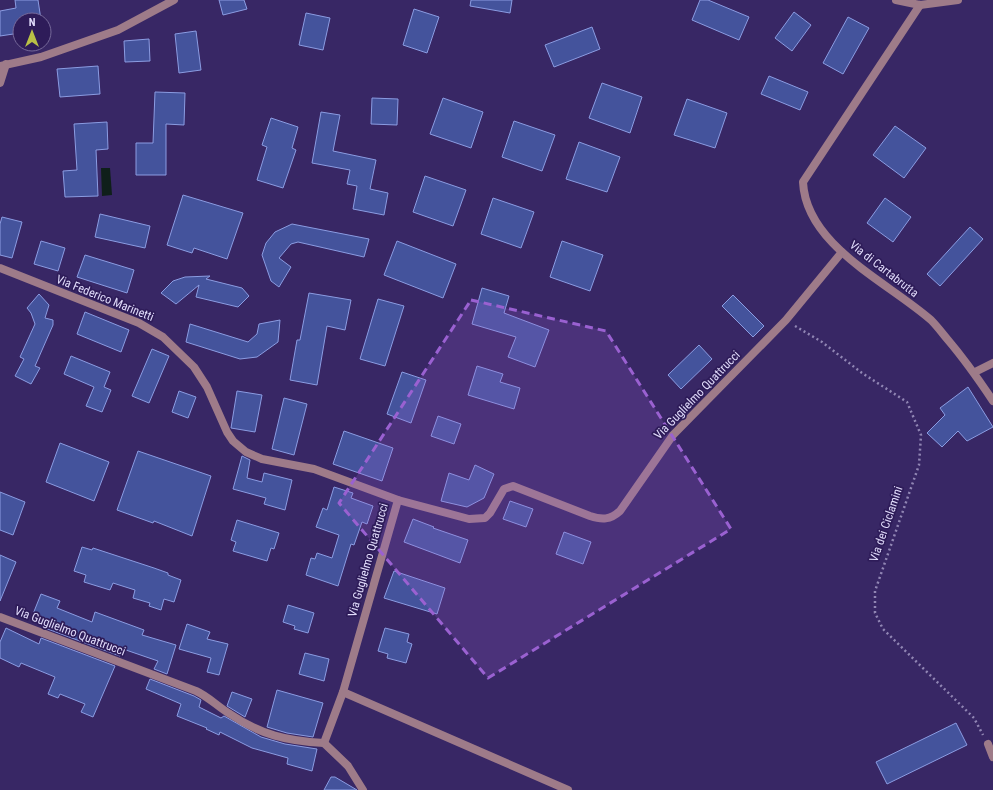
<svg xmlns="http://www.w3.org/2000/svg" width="993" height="790" font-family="'Roboto Condensed',sans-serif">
	<rect width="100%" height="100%" fill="#382765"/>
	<path fill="#0f1f1a" d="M101,168H110L112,195L102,196Z"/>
	<g fill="#44539c" stroke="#8b9ce2">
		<path d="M15,0H38L41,20H20V33L0,36V11L16,8Z"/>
		<path d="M219,0H244L247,9L223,15Z"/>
		<path d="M471,0H512L510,13L470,6Z"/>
		<path d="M700,0H708L749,17L739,40L692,20Z"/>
		<path d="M414,9L439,17L427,53L403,45Z"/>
		<path d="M794,12L811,25L792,51L775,38Z"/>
		<path d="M306,13L330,18L323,50L299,45Z"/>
		<path d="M848,17L869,28L843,74L823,63Z"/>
		<path d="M592,27L600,49L554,67L545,45Z"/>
		<path d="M196,31L201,70L179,73L175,34Z"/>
		<path d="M149,39L150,61L125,62L124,41Z"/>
		<path d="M98,66L100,94L60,97L57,69Z"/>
		<path d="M769,76L808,92L800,110L761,94Z"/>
		<path d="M602,83L642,97L630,133L589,118Z"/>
		<path d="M155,92L185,93L184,125L166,124V175H136V143H153Z"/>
		<path d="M372,98L398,99L397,125L371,124Z"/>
		<path d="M443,98L483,112L471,148L430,134Z"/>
		<path d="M687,99L727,113L715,148L674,135Z"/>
		<path d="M321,112L340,115L333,151L376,160L370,189L388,193L384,215L353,209L357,186L347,184L350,170L312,163Z"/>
		<path d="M271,118L298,127L292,148L296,150L283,188L257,180L267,147L262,145Z"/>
		<path d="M514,121L555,135L542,171L502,157Z"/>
		<path d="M107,122L108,149L96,150L98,196L65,197L63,171L77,170L74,124Z"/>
		<path d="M895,126L926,148L904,178L873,155Z"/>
		<path d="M579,142L620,157L607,192L566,179Z"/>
		<path d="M425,176L466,190L453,226L413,212Z"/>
		<path d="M183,195L243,213L227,259L194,248L192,253L167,245Z"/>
		<path d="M493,198L534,212L521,248L481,234Z"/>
		<path d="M885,198L911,217L893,242L867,223Z"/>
		<path d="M100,214L150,226L145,248L95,237Z"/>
		<path d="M2,217L22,222L12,258L0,255V224Z"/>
		<path d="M292,224L369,239L364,257L298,242L291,244L279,258L291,267L279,287L271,281L262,255L266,243L275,232Z"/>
		<path d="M970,227L983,239L940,286L927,274Z"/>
		<path d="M41,241L65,248L58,271L34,264Z"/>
		<path d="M397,241L456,264L443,298L384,275Z"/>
		<path d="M562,241L603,255L590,291L550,277Z"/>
		<path d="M85,255L134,270L127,293L77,277Z"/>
		<path d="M210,276L206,279L242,288L249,296L238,307L196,297L199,285L176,304L161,293L173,281L185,277Z"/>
		<path d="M482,288L509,296L504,313L549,330L535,367L508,357L516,337L472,324Z"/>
		<path d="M309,293L351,300L345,330L327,326L317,385L290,380L297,340H300Z"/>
		<path d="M39,294L49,305L45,318L53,320V325L35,366L40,368L31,384L15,376L24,359L20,357L35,324L31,313L27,308Z"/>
		<path d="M733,295L764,326L753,337L722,306Z"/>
		<path d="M378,299L404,306L385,366L360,359Z"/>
		<path d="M85,312L129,330L121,352L77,334Z"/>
		<path d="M280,320L278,342L257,357L240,359L186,342L190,324L248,342L257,334L259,324Z"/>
		<path d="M699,345L712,359L681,389L668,375Z"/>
		<path d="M152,349L169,356L149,403L132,396Z"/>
		<path d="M71,356L110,372L104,387L111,390L102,412L86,406L94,387L64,374Z"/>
		<path d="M477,366L503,374L500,382L520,388L514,409L468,395Z"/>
		<path d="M402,372L426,380L411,423L387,414Z"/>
		<path d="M968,387L993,427L967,441L958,431L942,447L927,433L945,415L940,408Z"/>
		<path d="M179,391L196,397L188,418L172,412Z"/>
		<path d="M237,391L262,395L255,432L231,428Z"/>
		<path d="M284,398L307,404L294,455L272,449Z"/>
		<path d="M438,416L461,424L454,444L431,436Z"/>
		<path d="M344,431L393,448L382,481L333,464Z"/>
		<path d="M60,443L109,462L94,501L46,482Z"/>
		<path d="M138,451L211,476L192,536L154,521L153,523L117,510Z"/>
		<path d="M242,456L250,460L247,478L262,482L264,473L292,480L285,510L264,504L266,498L233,489Z"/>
		<path d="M475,465L494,474L484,498L467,507L441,501L449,473L469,480Z"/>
		<path d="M334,487L353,493L351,498L373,506L367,524L362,522L354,545L351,544L338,586L306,575L311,558L315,559L317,553L332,558L339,535L316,527L323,508L327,510Z"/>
		<path d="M0,492L25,502L13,535L0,530Z"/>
		<path d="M510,501L533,509L526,527L503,519Z"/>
		<path d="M413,519L434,527L433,528L468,540L460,563L404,542Z"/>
		<path d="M237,520L279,533L274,549L271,548L267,561L233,551L236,542L231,540Z"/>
		<path d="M564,532L591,542L583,564L556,554Z"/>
		<path d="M82,547L92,550L93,548L154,568L168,573V575L181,580L174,602L164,599L161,610L149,606L150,603L133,598L135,590L113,583L110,590L84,582L86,575L74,571Z"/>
		<path d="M0,555L16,562L0,601Z"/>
		<path d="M394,571L445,588L437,614L384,598Z"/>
		<path d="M41,594L60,601L57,608L92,622L95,612L144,630L142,635L176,645L167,674L154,669L158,661L123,649L120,656L45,628L48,620L33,614Z"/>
		<path d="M288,605L314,613L308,633L294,629L295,626L283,622Z"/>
		<path d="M187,624L210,632L207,639L228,644L219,675L207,672L211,658L179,649Z"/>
		<path d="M6,628L39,644L41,638L115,666L93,717L81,712L85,704L60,694L58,698L48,694L55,677L21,663L19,667L0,658V642Z"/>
		<path d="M385,628L409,634L407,642L412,644L406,663L387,658L388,654L378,651Z"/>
		<path d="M305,653L329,659L324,681L299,674Z"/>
		<path d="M150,679L194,696L201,700L199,707L221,718L224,716L261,737L285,744L317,749L312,771L287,764L288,758L252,748L220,732L219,735L206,729L207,728L177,716L181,704L146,689Z"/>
		<path d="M277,690L323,703L313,737L287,733L267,727Z"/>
		<path d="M232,692L252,699L245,717L227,706Z"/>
		<path d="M956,723L967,745L887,784L876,762Z"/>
		<path d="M331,777H335L357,790H324Z"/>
	</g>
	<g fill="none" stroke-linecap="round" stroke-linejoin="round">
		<path stroke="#9186b4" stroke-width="2.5" stroke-dasharray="2 3" stroke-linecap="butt" d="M795,326L822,342L862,373L907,402L921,435L919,465L875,591V613L883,629L974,718L983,735"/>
		<g stroke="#9e7b89" stroke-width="8">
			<path d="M975,372L993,363"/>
			<path d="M343,692L568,790"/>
		</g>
		<g stroke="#9e7b89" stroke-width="8">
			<path d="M896,0L920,5L958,0"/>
			<path d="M920,5L803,182C806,246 888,282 931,320C937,326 943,334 948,340C965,360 979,380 993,401"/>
			<path d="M0,66L41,57L118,30L174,0"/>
			<path d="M0,83L6,64"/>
			<path d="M0,268L139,323L163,337L194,367L207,387L227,432L233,441L246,452L262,459L314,469L398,500L469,519L485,518L490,513L504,489L513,486L590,516C602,520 610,520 620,511L673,435L786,320L842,252"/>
			<path d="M0,617L196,691C209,697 218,707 230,714C261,735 287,741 324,743"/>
			<path d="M324,743L343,692L398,500"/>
			<path d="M324,743L348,766L363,790"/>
			<path d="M988,744L993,757"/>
		</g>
	</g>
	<path fill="#9a61d1" fill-opacity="0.2" stroke="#9a61d1" stroke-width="3" stroke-dasharray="8 5" stroke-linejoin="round" d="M471,300L606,331L731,529L488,678L339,503Z"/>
	<g text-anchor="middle" stroke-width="3.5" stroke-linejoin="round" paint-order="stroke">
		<g font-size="12" fill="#e1dcfb" stroke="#2e1c59">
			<text transform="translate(884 269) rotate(38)" y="4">Via di Cartabrutta</text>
			<text transform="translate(105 298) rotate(22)" y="4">Via Federico Marinetti</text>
			<text transform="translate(697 395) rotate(-46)" y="4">Via Guglielmo Quattrucci</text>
			<text transform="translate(886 524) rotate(-71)" y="4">Via dei Ciclamini</text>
			<text transform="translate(368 560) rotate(-74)" y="4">Via Guglielmo Quattrucci</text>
			<text transform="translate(70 631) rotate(21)" y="4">Via Guglielmo Quattrucci</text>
		</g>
	</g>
	<g transform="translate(32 32)"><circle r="19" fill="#2e1c59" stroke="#76699a"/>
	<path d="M0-3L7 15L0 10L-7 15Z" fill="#b9c046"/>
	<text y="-6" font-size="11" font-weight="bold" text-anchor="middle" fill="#e1dcfb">N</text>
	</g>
</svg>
